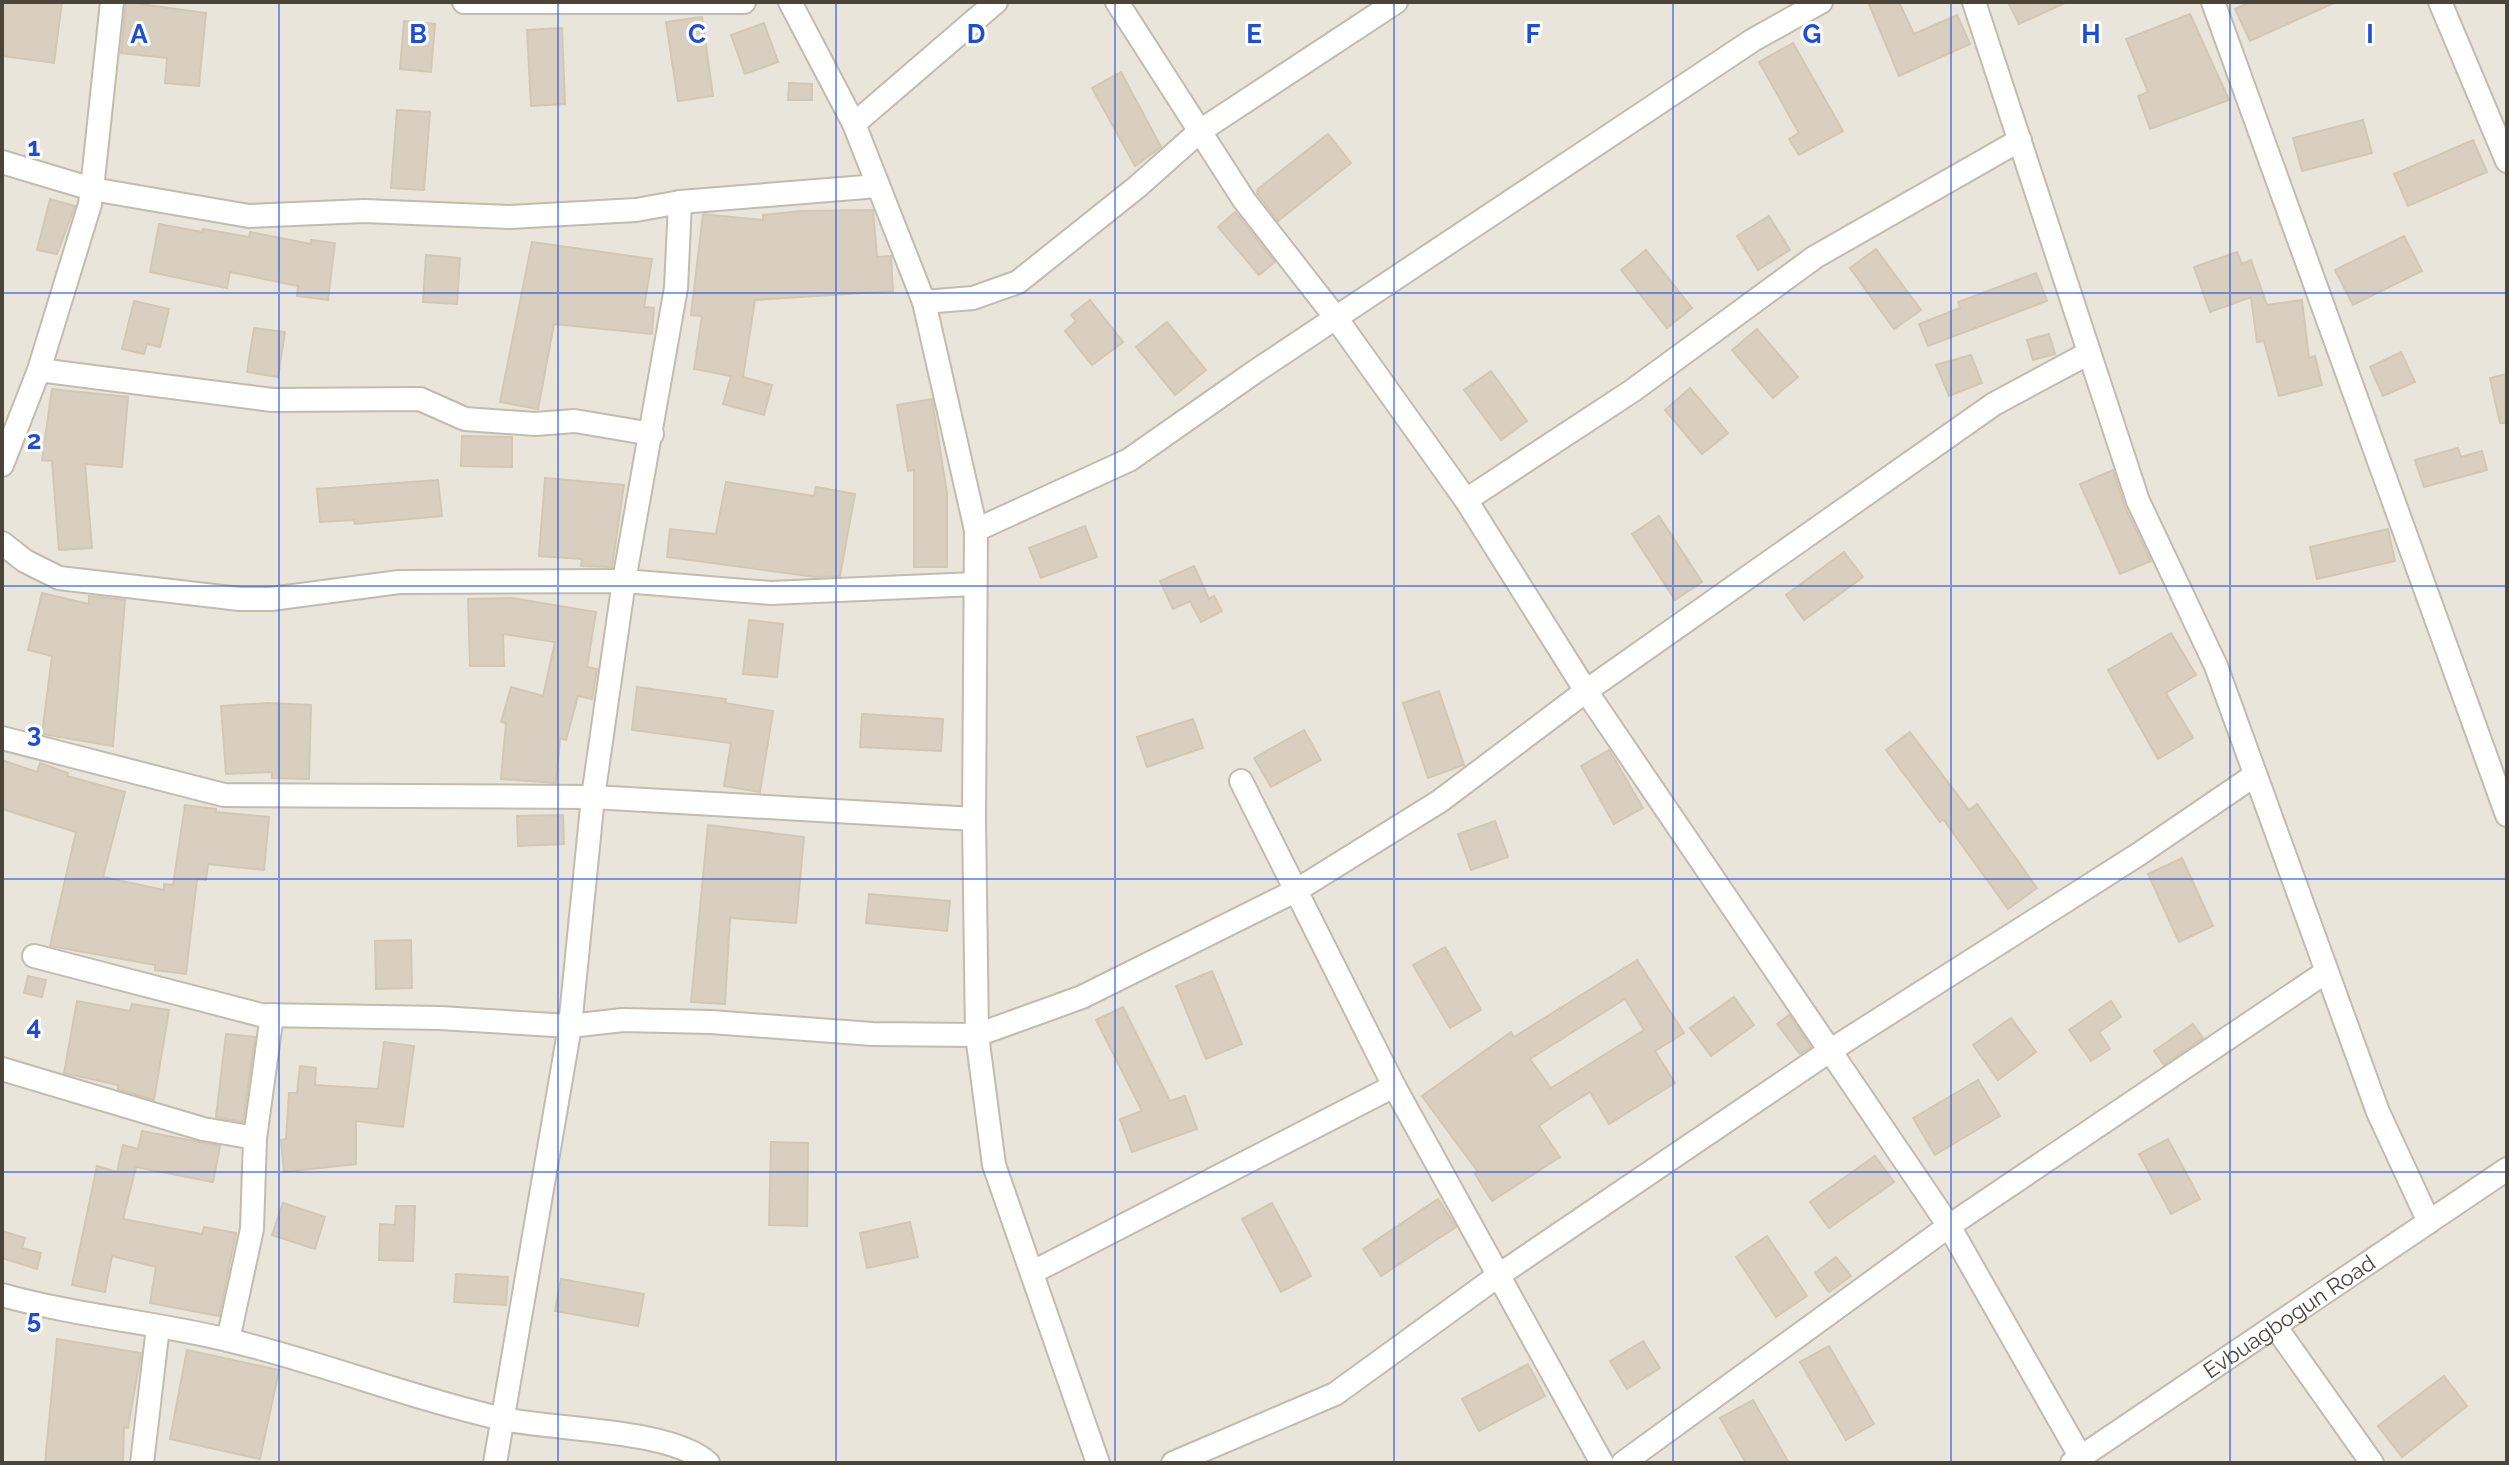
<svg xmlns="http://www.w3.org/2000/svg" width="2509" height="1465" font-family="Raleway,sans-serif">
	<rect width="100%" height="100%" fill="#f6f3ec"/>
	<rect fill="#eae5da" x="2" y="2" width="2505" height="1461"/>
	<g fill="#d8cfc1" stroke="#d3c7b4" stroke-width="2" fill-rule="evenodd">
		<path d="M2,2H62L54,63L2,56Z"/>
		<path d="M126,2L206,13L199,86L165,83L167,58L121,53Z"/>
		<path d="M1868,2H1899L1914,34L1957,15L1970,44L1899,76Z"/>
		<path d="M2008,2H2067L2019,24Z"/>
		<path d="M2250,2H2336L2250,41L2235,9Z"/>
		<path d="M2190,14L2229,100L2150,129L2138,96L2148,92L2126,39Z"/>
		<path d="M702,17L713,96L678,101L666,22Z"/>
		<path d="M404,21L435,24L431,72L400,69Z"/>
		<path d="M764,23L778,62L745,74L731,35Z"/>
		<path d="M562,28L565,104L531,106L527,30Z"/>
		<path d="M1793,43L1843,131L1799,155L1789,139L1799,133L1759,62Z"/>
		<path d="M1121,72L1161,147L1135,166L1092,88Z"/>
		<path d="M789,83L812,84V100H788Z"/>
		<path d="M397,110L430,112L424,190L391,188Z"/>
		<path d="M2363,120L2372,153L2302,171L2293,138Z"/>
		<path d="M1328,134L1351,163L1278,221L1257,193L1258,189Z"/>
		<path d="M2473,140L2487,172L2408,206L2394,174Z"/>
		<path d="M50,199L75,206L57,254L37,250Z"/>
		<path d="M873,210L877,257L891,256L893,291L755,300L743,377L772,385L764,415L723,404L731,376L694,369L702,316L691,315L703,214L763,220V215L801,211Z"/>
		<path d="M1235,212L1275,262L1259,275L1218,227Z"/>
		<path d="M1769,216L1790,250L1758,270L1737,236Z"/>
		<path d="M159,224L202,232L203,229L249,237L250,232L311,244V240L335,243L328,300L297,296L298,286L230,272L227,288L150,272Z"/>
		<path d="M2404,236L2422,271L2353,305L2335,270Z"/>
		<path d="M532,242L652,259L644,307L654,308L652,334L554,324L538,409L500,402Z"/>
		<path d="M1876,249L1921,310L1894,329L1850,268Z"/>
		<path d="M1646,250L1692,308L1667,328L1621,270Z"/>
		<path d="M2237,252L2242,264L2251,260L2267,305L2302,300L2309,358L2315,356L2322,385L2279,396L2264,341L2257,342L2251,297L2210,312L2194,267Z"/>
		<path d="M426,255L460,258L457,304L423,302Z"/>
		<path d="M2036,273L2047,301L1928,346L1919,324L1960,308L1958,302Z"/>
		<path d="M1090,300L1123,342L1092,365L1065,331L1076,321L1071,315Z"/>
		<path d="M134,301L169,309L160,347L147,344L144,354L122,349Z"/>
		<path d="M1167,322L1206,370L1175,395L1136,347Z"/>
		<path d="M254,328L285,332L278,377L247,372Z"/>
		<path d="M1757,329L1798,377L1773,398L1732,350Z"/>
		<path d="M2049,334L2055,354L2033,360L2027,340Z"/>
		<path d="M2401,352L2415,382L2383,396L2370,367Z"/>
		<path d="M1971,355L1982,383L1949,396L1936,365Z"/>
		<path d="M1491,371L1527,421L1501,440L1464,390Z"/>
		<path d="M2507,374V423H2500L2490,378Z"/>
		<path d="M1690,388L1728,433L1702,454L1665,410Z"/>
		<path d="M52,389L128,397L122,467L85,464L92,548L59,550L52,461L42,460Z"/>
		<path d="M932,399L947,493V567H914V470L908,471L897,405Z"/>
		<path d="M462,436L512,437V467L461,466Z"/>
		<path d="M2458,448L2461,457L2482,451L2487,470L2424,487L2415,460Z"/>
		<path d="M2113,470L2125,507L2151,561L2120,574L2080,484Z"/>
		<path d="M545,478L624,485L612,567L581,566L582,559L539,556Z"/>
		<path d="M438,480L442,516L355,524L354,520L320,522L317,489Z"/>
		<path d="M726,482L814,496L816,487L855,494L840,576L815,577L667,557L670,529L716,534Z"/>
		<path d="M1659,516L1702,582L1675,600L1632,534Z"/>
		<path d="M1085,526L1097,557L1041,578L1029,548Z"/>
		<path d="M2388,529L2395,561L2317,579L2310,547Z"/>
		<path d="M1844,552L1863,577L1804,620L1786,595Z"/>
		<path d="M1194,566L1209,599L1214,596L1222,611L1201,622L1190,601L1173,609L1160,581Z"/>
		<path d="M42,593L89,604V596L125,600L113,746L42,734L52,656L28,650Z"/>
		<path d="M512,598L596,612L587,667L597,669L592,699L578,696L566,740L560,738L556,783L501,779L506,723L501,722L511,687L543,696L555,642L503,634L504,666H470L468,599Z"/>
		<path d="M749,620L783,624L777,677L743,674Z"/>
		<path d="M2171,633L2196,675L2166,693L2193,738L2158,759L2108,670Z"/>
		<path d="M637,687L726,699L725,703L773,711L760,792L724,786L731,743L632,730Z"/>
		<path d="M1439,691L1464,765L1428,778L1403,703Z"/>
		<path d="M268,703L311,705L309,779L272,778V772L226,774L221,706Z"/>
		<path d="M862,714L943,719L941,751L860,747Z"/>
		<path d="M1193,719L1203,748L1147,767L1137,737Z"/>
		<path d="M1304,730L1321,760L1271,787L1254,758Z"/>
		<path d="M1910,732L1969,810L1977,804L2037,888L2008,909L1943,819L1940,822L1886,750Z"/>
		<path d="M1609,750L1643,808L1614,824L1581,766Z"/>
		<path d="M2,760L37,772L40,763L68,773L67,776L125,792L103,877L164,890V884L173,885L185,805L216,809V812L269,817L264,870L208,864L206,880L197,879L186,974L155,970V965L50,946L76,832L2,809Z"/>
		<path d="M563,815L564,844L518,846L517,816Z"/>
		<path d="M1495,821L1508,857L1471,870L1458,834Z"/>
		<path d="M708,825L804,837L796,923L730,918L725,1004L691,1002Z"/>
		<path d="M2182,858L2213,926L2179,942L2148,874Z"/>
		<path d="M869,894L950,901L947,931L866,923Z"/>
		<path d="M411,940L412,988L376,989L375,941Z"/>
		<path d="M1445,947L1481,1010L1450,1028L1413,965Z"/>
		<path d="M1637,960L1684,1033L1655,1051L1675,1083L1609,1124L1590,1092L1560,1111L1539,1126L1560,1157L1492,1201L1475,1174L1478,1172L1422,1096L1511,1032L1514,1037ZM1625,999L1644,1030L1551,1088L1530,1059Z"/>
		<path d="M1212,971L1242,1044L1206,1059L1176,986Z"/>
		<path d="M28,976L46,980L42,997L24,993Z"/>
		<path d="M1734,997L1754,1025L1711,1056L1690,1028Z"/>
		<path d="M77,1001L130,1011L132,1004L169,1010L154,1100L118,1089V1085L64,1073Z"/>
		<path d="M2111,1001L2121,1017L2099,1032L2110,1049L2091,1061L2069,1030Z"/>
		<path d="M1123,1007L1170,1101L1185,1096L1197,1129L1132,1152L1120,1119L1142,1111L1096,1020Z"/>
		<path d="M1789,1015L1811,1047L1800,1054L1777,1024Z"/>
		<path d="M2011,1018L2036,1052L1998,1080L1973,1045Z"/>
		<path d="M2193,1024L2203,1038L2164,1065L2154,1051Z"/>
		<path d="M226,1034L255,1037L243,1122L216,1117Z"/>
		<path d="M384,1042L414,1046L403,1127L356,1121V1164L284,1172L281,1140L286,1139L289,1093H297L300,1066L316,1068L315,1085L378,1089Z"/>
		<path d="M1978,1080L2000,1116L1935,1155L1913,1118Z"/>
		<path d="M142,1131L220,1146L213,1182L136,1167L123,1219L202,1234L204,1227L236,1233L219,1316L150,1303L156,1267L112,1256L105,1292L72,1285L97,1166L117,1172L123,1145L138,1149Z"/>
		<path d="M2168,1139L2200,1199L2171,1214L2139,1154Z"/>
		<path d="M771,1142L808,1143L807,1226L769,1225Z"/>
		<path d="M1875,1156L1894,1182L1829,1228L1810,1202Z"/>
		<path d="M1438,1199L1456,1227L1381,1276L1363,1249Z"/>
		<path d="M283,1203L325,1217L315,1249L272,1235Z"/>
		<path d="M1272,1203L1311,1276L1281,1292L1242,1219Z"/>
		<path d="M396,1206H415L413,1261L379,1260L380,1224L395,1225Z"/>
		<path d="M910,1222L918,1257L867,1268L860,1233Z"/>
		<path d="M2,1231L25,1238L22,1248L41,1253L37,1269L2,1258Z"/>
		<path d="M1767,1236L1807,1296L1776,1317L1736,1257Z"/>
		<path d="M1836,1257L1851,1276L1829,1292L1815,1273Z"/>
		<path d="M456,1274L508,1277L506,1305L454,1302Z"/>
		<path d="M561,1279L644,1294L638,1326L555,1311Z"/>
		<path d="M57,1339L141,1353L128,1428L124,1427L123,1463H45Z"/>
		<path d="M1643,1341L1660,1368L1627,1389L1610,1361Z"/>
		<path d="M1829,1346L1874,1424L1846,1440L1800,1362Z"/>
		<path d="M187,1350L279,1370L260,1459L170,1439Z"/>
		<path d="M1528,1364L1545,1396L1479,1431L1462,1399Z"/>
		<path d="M2444,1376L2467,1406L2402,1457L2378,1426Z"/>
		<path d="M1753,1400L1789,1463H1746L1720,1418Z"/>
	</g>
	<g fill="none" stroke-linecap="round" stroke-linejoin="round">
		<g stroke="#c2bbae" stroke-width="26">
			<g id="minor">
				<path d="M112,2L92,189L249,216L364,211L510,217L636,210L680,202L878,186"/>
				<path d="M464,2H744"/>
				<path d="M790,2L854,124L924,302L976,530L974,819L977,1035L994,1165L1098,1463"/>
				<path d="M1117,2L1244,200L1336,318L1466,500L1586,691L1949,1226L2084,1463"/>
				<path d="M1974,2L2138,501L2216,666L2378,1112L2429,1222"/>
				<path d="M2213,2L2507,815"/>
				<path d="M2440,2L2507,161"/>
				<path d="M854,124L996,2"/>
				<path d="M2,162L92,189L90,204L39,370L2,465"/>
				<path d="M924,302L973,298L1018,282L1137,187L1200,131L1396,2"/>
				<path d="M39,370L272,400L420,399L465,419L535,424L575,421L652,434"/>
				<path d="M1466,500L1632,391L1815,257L2020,140"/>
				<path d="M976,530L1129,460L1256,371L1753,40L1821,2"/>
				<path d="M2,543L25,561L59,578L240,599H271L399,582L624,581L771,593L975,584"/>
				<path d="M2,738L224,795L593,797L974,819"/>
				<path d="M1241,781L1394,1086L1602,1463"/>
				<path d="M34,956L261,1015L440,1018L570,1026L623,1020L711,1022L872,1034L977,1035L1082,997L1297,890L1440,801L1586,691L1994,404L2089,353"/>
				<path d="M2,1069L203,1129L255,1138L252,1229L228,1340"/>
				<path d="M255,1138L272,1015"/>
				<path d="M1033,1272L1394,1086"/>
				<path d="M2,1295C77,1316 153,1322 228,1340C321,1362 410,1398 503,1419C555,1430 672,1429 708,1463"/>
				<path d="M2275,1326L2372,1463"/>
				<path d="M142,1463L158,1327"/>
				<path d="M495,1463L570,1026L593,797L624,581L676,288L680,202"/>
				<path d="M1173,1463L1335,1394L1499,1275L1828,1052L2139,854L2255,775"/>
				<path d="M1623,1463L1949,1226L2326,972"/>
				<path id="s1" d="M2072,1463L2507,1169"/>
			</g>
		</g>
		<use href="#minor" stroke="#fff" stroke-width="22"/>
	</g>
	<path fill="none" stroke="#1d4ed8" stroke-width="2" stroke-opacity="0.55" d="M279,2V1463M558,2V1463M836,2V1463M1115,2V1463M1394,2V1463M1673,2V1463M1951,2V1463M2230,2V1463M2,293H2507M2,586H2507M2,879H2507M2,1172H2507"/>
	<g text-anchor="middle" stroke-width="6" stroke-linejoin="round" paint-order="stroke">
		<g font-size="22" fill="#4b4439" stroke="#fff">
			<text dy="8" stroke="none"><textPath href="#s1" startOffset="262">Evbuagbogun Road</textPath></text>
		</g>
	</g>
	<g font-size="26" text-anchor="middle" font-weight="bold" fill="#1d4ed8" stroke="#fff" stroke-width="6" stroke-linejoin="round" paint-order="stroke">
		<text x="139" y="43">A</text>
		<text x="418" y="43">B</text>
		<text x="697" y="43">C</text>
		<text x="976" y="43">D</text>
		<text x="1254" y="43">E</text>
		<text x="1533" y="43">F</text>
		<text x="1812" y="43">G</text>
		<text x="2091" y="43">H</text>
		<text x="2370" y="43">I</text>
		<text x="34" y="156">1</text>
		<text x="34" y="449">2</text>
		<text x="34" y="742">3</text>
		<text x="34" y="1035">4</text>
		<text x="34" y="1328">5</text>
	</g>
	<rect width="2509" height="1465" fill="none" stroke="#4b4439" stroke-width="8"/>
</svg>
